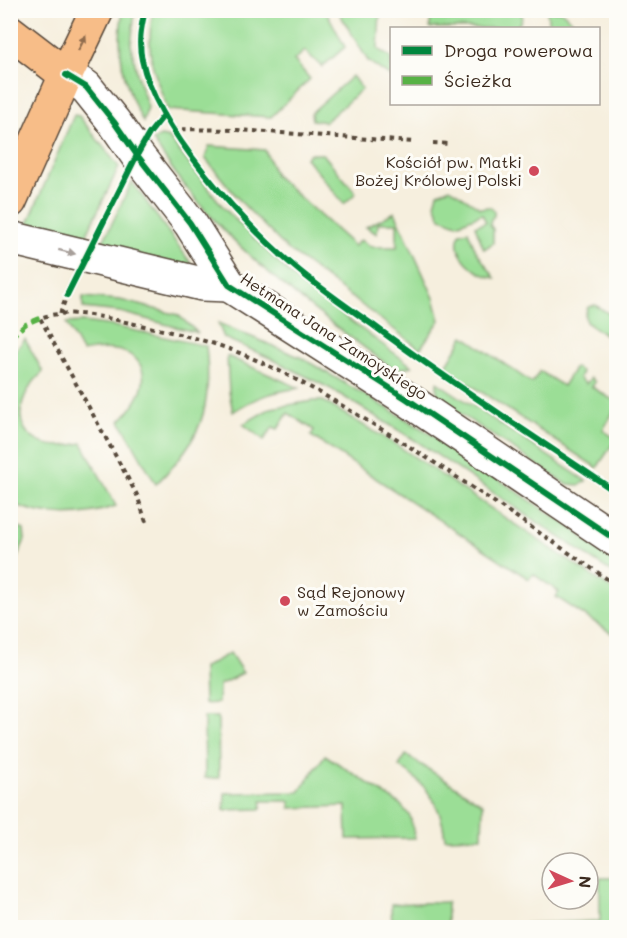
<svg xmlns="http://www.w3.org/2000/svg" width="627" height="938" font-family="Mali,sans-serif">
	<rect width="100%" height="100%" fill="#fdfcf7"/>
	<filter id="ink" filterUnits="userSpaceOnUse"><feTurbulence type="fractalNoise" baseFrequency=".0167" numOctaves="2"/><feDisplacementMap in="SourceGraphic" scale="12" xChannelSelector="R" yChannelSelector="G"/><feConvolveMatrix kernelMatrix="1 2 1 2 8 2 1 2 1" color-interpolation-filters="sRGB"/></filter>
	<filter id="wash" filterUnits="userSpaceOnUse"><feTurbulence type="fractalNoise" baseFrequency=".008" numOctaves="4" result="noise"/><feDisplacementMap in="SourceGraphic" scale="24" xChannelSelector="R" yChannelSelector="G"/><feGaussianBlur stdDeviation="1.35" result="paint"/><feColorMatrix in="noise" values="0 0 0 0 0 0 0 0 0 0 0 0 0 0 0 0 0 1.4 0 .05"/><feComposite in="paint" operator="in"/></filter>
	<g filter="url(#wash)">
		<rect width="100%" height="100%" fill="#f6efde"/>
		<g fill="#9bde96" stroke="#6b845a" stroke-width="1.5">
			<path d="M123,11H135L131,45L139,82L148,107L143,122C124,87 115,50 123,11Z"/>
			<path d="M153,11H326L345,47L322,67L305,51L294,60L310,79L271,117L168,110C153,71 145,53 153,11Z"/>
			<path d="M338,11H380L378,49L391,58V77L368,61Z"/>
			<path d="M431,11V10L523,11L521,21L516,28H430Z"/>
			<path d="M547,11H561L580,28H549Z"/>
			<path d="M352,76L362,89L325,122L312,120L311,113Z"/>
			<path d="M74,115L79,116L119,167L82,244L26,228Z"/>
			<path d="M161,136L169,138L224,208L300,284L412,366L398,369L392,368C301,301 213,238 153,140Z"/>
			<path d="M209,146L265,150L275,175L354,246L360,240L372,247H397V223H378L377,234L366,227L395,212L434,298L440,320L420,349L286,248L241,202L205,158Z"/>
			<path d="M309,154H323L356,193L344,204L306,158Z"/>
			<path d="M132,182L196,270L100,248Z"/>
			<path d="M450,188L480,208L490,207L494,211V216L491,219L490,225L493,229V243L484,249L475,226L486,222L482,214L457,224L441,218L435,204L438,193Z"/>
			<path d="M468,231L476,251L495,278C476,276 450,253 460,233Z"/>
			<path d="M83,297L120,300L178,315L198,333L120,312L83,308Z"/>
			<path d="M595,305L616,318V342L586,322L585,315L588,307Z"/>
			<path d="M83,322L113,326L206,346C213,409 201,440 156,484L120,421C164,378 143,338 82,352L66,323Z"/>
			<path d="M218,323L302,358L426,431L573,529L616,565V575L416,441L331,389L270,358L224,338Z"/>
			<path d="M464,336L532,383L540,371L563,386L575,367L582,372L579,378L586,384L591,378L595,382L592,387L616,402V407L603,430L616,439L597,468L445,368Z"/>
			<path d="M25,339L43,372C0,412 23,458 82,443L116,506C82,518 44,518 11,503V356Z"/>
			<path d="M227,356L299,388C272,392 255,397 233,412L229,392Z"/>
			<path d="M437,382L586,481L580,485L566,484L441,401L437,395Z"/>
			<path d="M313,401H323L395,444L616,592V636L556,597L559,592L533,574L529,579L311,436L314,430L288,413L278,429L273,427L264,440L243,424L271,408Z"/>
			<path d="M10,523L24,530L25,540L17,558L16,579H11Z"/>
			<path d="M230,653L243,673L219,685L218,703L204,704L203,668Z"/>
			<path d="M204,717H218L219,778H205Z"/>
			<path d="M325,755L400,804L410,816L415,838L347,839L346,806L290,808V801H262L261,809L224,810L225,793L299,792Z"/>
			<path d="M406,755L483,804L482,837L445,838C441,803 427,785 399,766Z"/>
			<path d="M600,878H616V927H488V925L600,921Z"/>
			<path d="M447,902V927H392L391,904Z"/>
		</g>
	</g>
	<g filter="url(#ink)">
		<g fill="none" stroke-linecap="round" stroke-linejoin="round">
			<g stroke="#57483b" stroke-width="36">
				<g id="minor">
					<path d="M66,75L86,87L114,122L137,155L190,223L229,285L407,399L616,540"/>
					<path d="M10,238L202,284L229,285"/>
				</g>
			</g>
			<g stroke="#57483b" stroke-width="36">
				<g id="major">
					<path d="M10,32L66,75"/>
					<path d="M10,201L66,75L97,10"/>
				</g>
			</g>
			<g stroke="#57483b" stroke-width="4" stroke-dasharray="4.5 4.5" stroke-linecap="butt">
				<path d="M173,129L238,130L413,142"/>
				<path d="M433,143L450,144"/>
				<path d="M60,314L67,295"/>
				<path d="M146,522L137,495L40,318C68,308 103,317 130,323C164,330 199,338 232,350C284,370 333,400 381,429C461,478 538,532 616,585"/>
			</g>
			<use href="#minor" stroke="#fff" stroke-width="33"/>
			<use href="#major" stroke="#f7bd88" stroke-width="33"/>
			<path stroke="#57b245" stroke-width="4.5" stroke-dasharray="9 4.5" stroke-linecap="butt" d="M10,338L26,324L40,318"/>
			<g stroke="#fdfcf7" stroke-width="10">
				<g id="cycleway">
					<path d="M145,10C141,27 138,43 142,60C156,129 243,223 296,268C321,289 347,307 373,325C452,384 535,437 616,492"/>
					<path d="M66,75L86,87L114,122L137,155L190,223L229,285L407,399L616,540"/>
					<path d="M67,295L137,155L149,134L164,115"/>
				</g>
			</g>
			<use href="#cycleway" stroke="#00873e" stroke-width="6"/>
		</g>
		<defs><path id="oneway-solid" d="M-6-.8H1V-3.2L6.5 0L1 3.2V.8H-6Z" transform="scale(1.5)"/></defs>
		<use fill="#906c4e" href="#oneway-solid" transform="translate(82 43) rotate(-64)"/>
		<use fill="#a79f9a" href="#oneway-solid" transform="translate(67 252) rotate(14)"/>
	</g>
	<g fill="#d1495b" stroke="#fdfcf7" stroke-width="2">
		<circle cx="534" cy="171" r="6"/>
		<circle cx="285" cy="601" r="6"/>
	</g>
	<g text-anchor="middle" stroke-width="6" stroke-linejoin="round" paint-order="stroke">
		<g font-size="16" fill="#3b2a1e" stroke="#fdfcf7" text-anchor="end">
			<text x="522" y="168">Kościół pw. Matki<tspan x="522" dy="18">Bożej Królowej Polski</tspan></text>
			<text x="297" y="598" text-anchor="start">Sąd Rejonowy<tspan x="297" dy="18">w Zamościu</tspan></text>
		</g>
		<g font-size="16" fill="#3b2a1e" stroke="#fdfcf7">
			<text transform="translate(334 336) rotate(33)" y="6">Hetmana Jana Zamoyskiego</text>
		</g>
	</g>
	<rect width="627" height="938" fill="none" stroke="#fdfcf7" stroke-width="36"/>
	<rect x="390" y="27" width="210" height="78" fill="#fdfcf7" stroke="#afa8a0" stroke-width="1.5"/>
	<rect x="402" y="46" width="30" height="9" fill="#00873e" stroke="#afa8a0" stroke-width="1.5"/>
	<text x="444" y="57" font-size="18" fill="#3b2a1e">Droga rowerowa</text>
	<rect x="402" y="76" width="30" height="9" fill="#57b245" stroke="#afa8a0" stroke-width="1.5"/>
	<text x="444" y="87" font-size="18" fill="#3b2a1e">Ścieżka</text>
	<g transform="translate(570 881) rotate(94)"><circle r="28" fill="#fdfcf7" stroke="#afa8a0" stroke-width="1.5"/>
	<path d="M0-4.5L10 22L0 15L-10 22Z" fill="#d1495b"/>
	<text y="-9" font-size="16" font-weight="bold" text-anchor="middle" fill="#3b2a1e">N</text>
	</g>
</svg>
